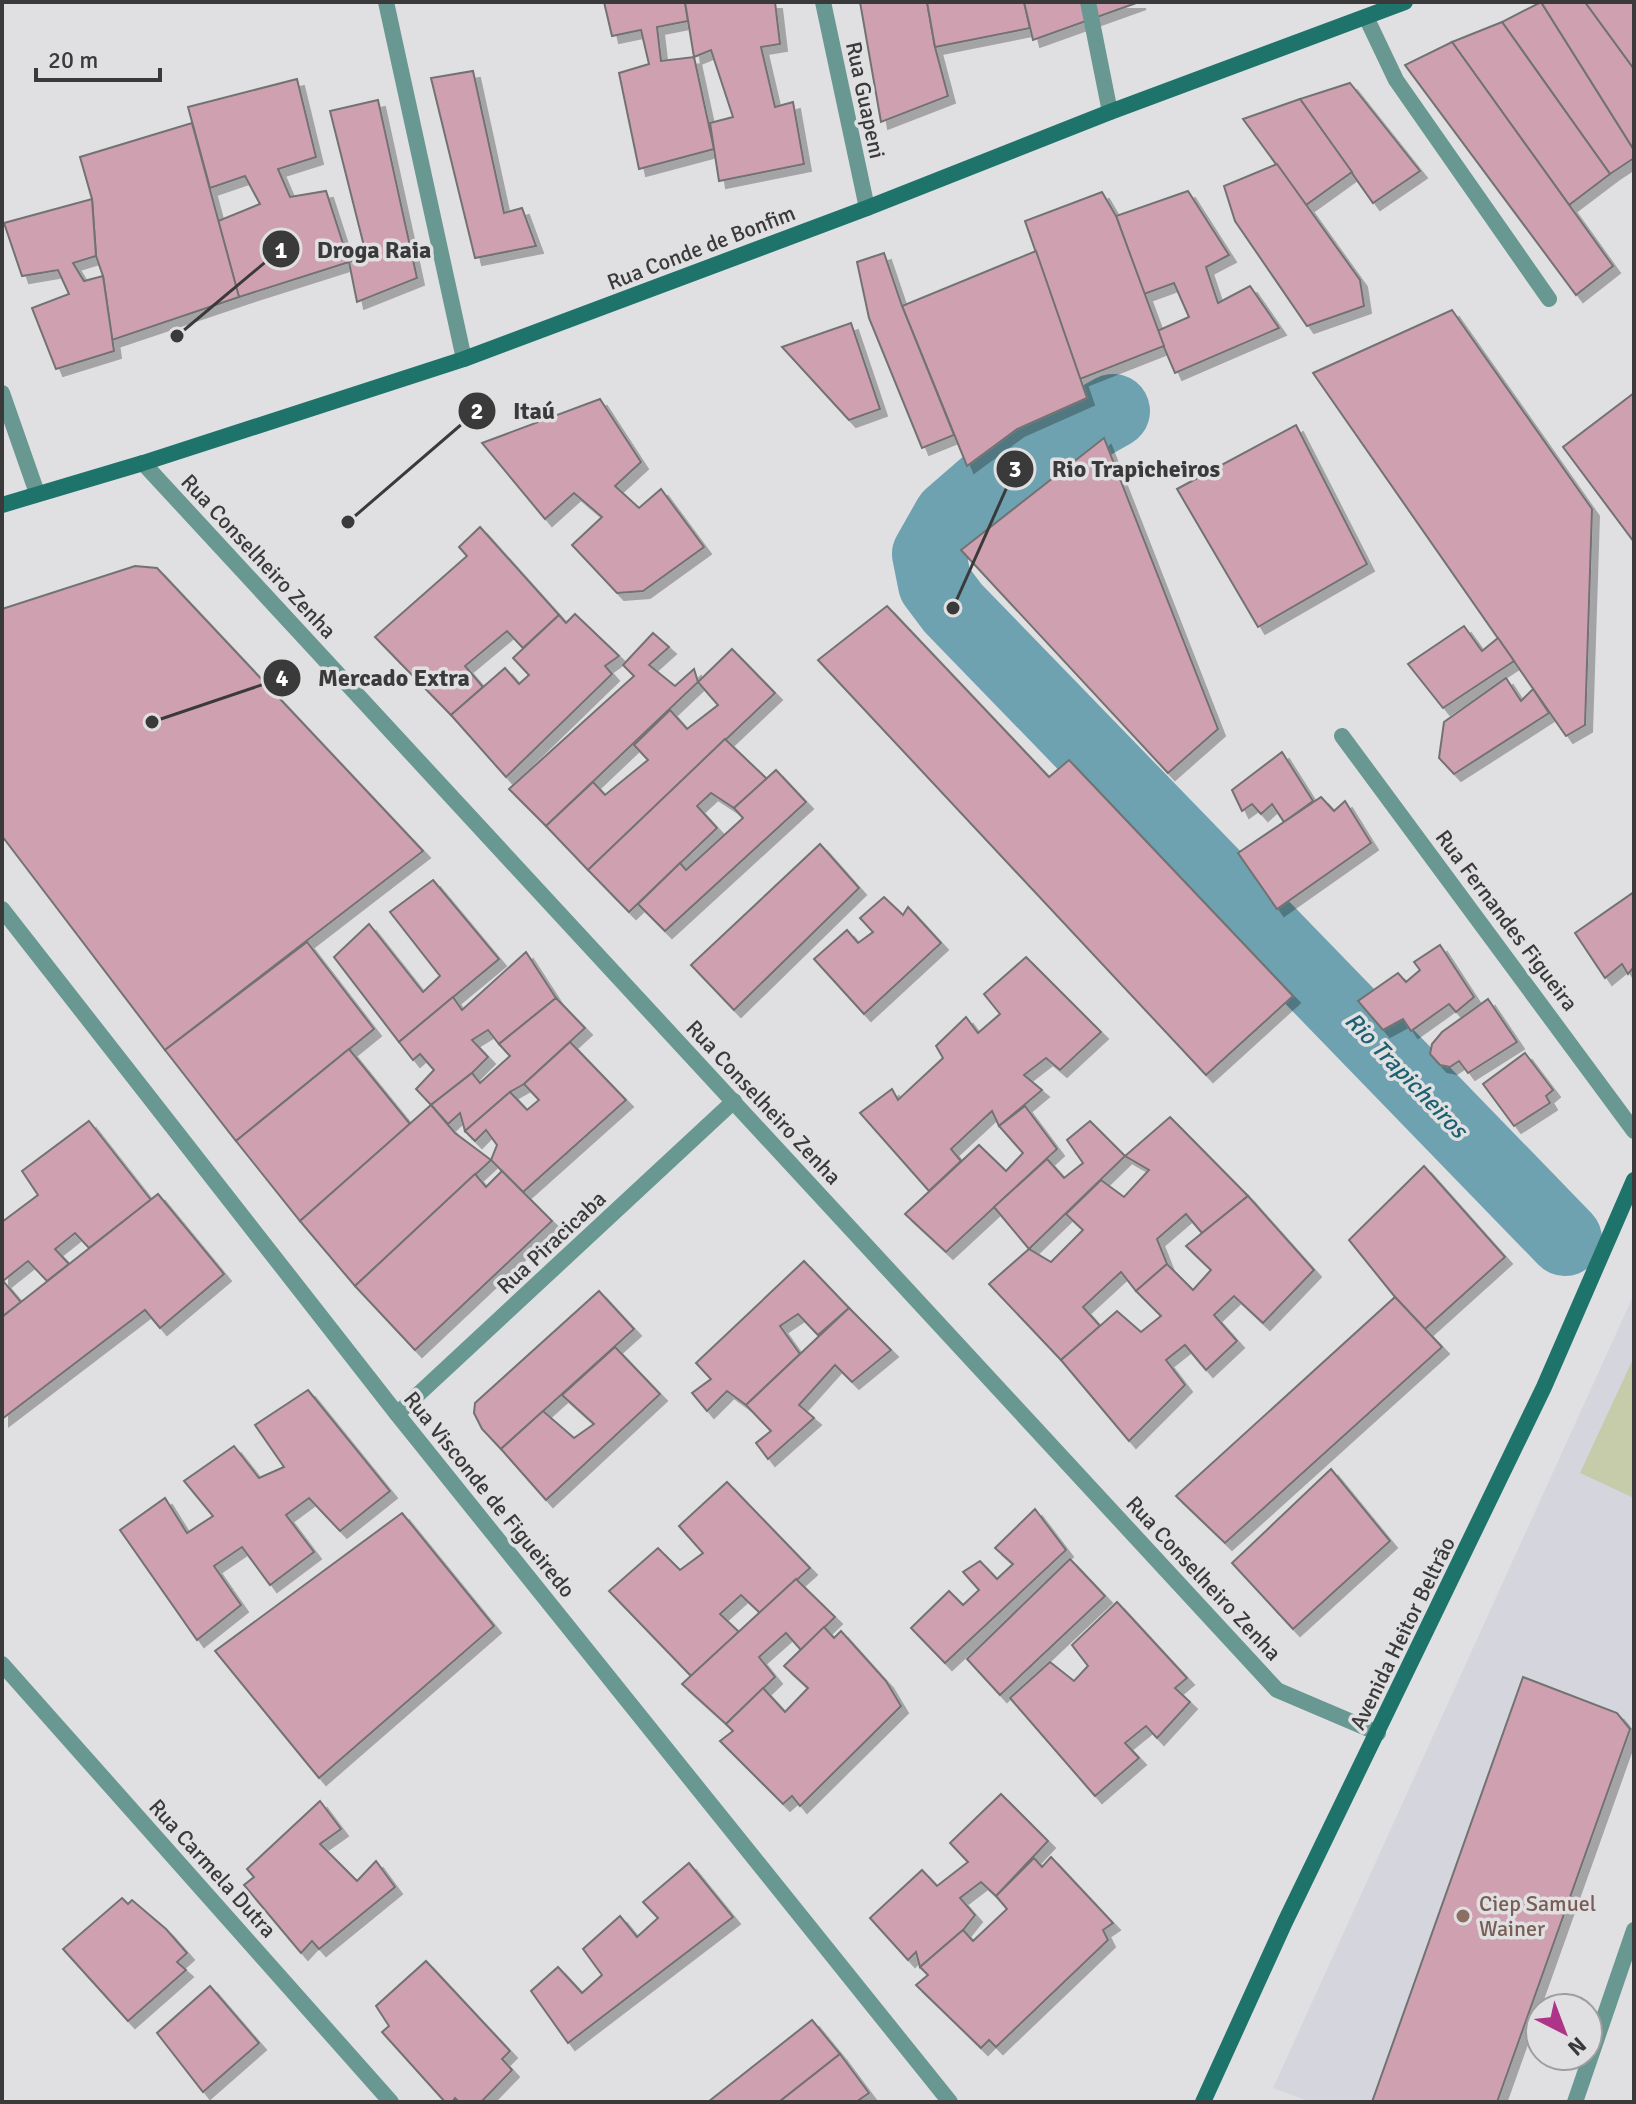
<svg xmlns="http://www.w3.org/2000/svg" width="1636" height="2104" font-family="Signika,sans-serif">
	<defs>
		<filter id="shadow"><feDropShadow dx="7" dy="7" stdDeviation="0" flood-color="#0004"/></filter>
	</defs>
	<rect width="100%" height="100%" fill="#e0e0e2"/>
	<path fill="#d5d5de" d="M1634,1294V1717L1497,2102H1310L1273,2088Z"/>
	<path fill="#c6cca9" d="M1634,1357V1498L1580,1473Z"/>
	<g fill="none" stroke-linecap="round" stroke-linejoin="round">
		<path stroke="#6ea2b0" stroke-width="74" d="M1113,411L996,477L950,517L929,554L935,584L953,608L1565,1239"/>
	</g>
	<g fill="#cfa1b0" stroke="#737272" stroke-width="2" filter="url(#shadow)">
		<path d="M604,2H685L688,21L657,27L661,61L694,57L714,149L639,169L619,73L649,64L641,30L612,36Z"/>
		<path d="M685,2H775L780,44L761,47L775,107L793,102L804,164L719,181L710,123L733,117L711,50L694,57Z"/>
		<path d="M860,2H927L935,47L948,96L881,122Z"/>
		<path d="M927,2H1024L1030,28L935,47Z"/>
		<path d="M1024,2H1139L1033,40Z"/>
		<path d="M1541,2L1634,150V158L1610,174L1502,22Z"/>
		<path d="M1541,2H1585L1634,69V150Z"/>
		<path d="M1585,2H1634V69Z"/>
		<path d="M1502,22L1610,174L1569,205L1452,42Z"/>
		<path d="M1452,42L1613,266L1576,295L1405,65Z"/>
		<path d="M473,71L504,213L522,208L536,246L475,258L431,78Z"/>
		<path d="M297,79L316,157L278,169L290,197L326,191L349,262L239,297L218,221L260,204L245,176L210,188L188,107Z"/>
		<path d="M1350,83L1420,171L1373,203L1300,99Z"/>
		<path d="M1300,99L1352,172L1306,205L1243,119Z"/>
		<path d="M378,100L417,278L357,302L349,262L366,254L330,111Z"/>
		<path d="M192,123L239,297L112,340L103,276L96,256L92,199L80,157Z"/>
		<path d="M1277,164L1360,280L1364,306L1307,326L1235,221L1224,186Z"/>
		<path d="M1188,191L1229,255L1206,267L1218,303L1250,286L1279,328L1175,373L1157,331L1189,317L1174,283L1144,294L1116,216Z"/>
		<path d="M1102,192L1116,216L1164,346L1080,379L1025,221Z"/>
		<path d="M92,199L96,256L73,263L84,281L103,276L114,351L56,369L32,308L69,294L58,270L22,276L4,223Z"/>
		<path d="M1036,251L1087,398L1017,429L967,466L902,306Z"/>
		<path d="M884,253L902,306L954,435L922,448L869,318L857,262Z"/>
		<path d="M1452,310L1592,509L1585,725L1566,736L1313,373Z"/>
		<path d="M851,323L880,409L849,420L782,347Z"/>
		<path d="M1634,393V542L1563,447Z"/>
		<path d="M600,399L641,462L615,486L639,508L661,489L704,547L643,591L617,593L572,545L602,517L574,493L545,519L482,443Z"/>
		<path d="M1296,425L1367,564L1258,627L1177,489Z"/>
		<path d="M1104,438L1218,729L1168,773L961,550Z"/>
		<path d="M480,527L559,615L523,648L507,631L465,666L483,687L451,715L375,637L467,556L459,547Z"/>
		<path d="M135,566L157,568L423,851L165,1050L2,836V609Z"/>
		<path d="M887,606L1049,777L1069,760L1293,996L1206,1075L818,660Z"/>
		<path d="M575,614L619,656L605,666L612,674L506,777L451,715L505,668L519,684L529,675L513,658L559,615L566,623Z"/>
		<path d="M1464,626L1482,651L1498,638L1514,661L1443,708L1408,664Z"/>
		<path d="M653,633L669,647L649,665L675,686L694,669L698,682L546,826L509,789L634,676L623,665Z"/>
		<path d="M732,649L775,693L588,870L546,826L593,782L605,795L648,760L634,745L670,710L687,729L718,705L698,682Z"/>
		<path d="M1506,678L1521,701L1533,689L1549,713L1454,774L1439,758L1444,722Z"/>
		<path d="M725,739L767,779L734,808L711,793L697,806L717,828L629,912L588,870Z"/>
		<path d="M1282,752L1313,801L1284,822L1272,804L1261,814L1252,804L1242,811L1232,790Z"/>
		<path d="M776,770L806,802L665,931L638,904L680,863L686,870L743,818L734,808Z"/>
		<path d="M1321,797L1334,811L1345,801L1371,843L1277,909L1238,853Z"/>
		<path d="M820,844L859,888L734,1010L691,965Z"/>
		<path d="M433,880L499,959L399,1042L334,957L369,924L423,992L440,976L390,912Z"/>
		<path d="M1634,892V967L1628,974L1622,964L1605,978L1575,933Z"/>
		<path d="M884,897L903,915L908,907L941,943L864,1014L814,959L847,930L858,943L873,932L860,918Z"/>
		<path d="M307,942L374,1029L236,1141L165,1050Z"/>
		<path d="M1440,945L1474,997L1456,1012L1449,1004L1411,1031L1403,1019L1383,1030L1358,1001L1398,973L1406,982L1420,970L1414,962Z"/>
		<path d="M526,952L556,998L499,1044L488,1030L472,1040L488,1057L472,1073L431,1105L416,1089L434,1070L420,1054L413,1060L399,1042L453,997L462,1010Z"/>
		<path d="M1026,957L1101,1032L1060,1070L1046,1058L1024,1075L1042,1090L999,1126L992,1111L951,1149L961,1161L929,1191L860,1113L892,1089L898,1100L943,1058L936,1046L966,1017L978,1033L1000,1014L984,994Z"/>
		<path d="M556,998L585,1028L524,1084L510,1092L465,1131L460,1113L448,1124L431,1105L472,1073L480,1083L510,1056L499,1044Z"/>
		<path d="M1488,999L1517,1042L1468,1073L1459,1061L1450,1067L1440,1065L1430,1054L1432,1044L1442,1032Z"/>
		<path d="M570,1042L626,1100L523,1192L491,1160L497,1145L486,1130L475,1141L465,1131L510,1092L527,1110L539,1100L524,1084Z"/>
		<path d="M349,1049L410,1124L300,1221L236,1141Z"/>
		<path d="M1525,1053L1553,1090L1546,1096L1550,1103L1514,1126L1483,1084Z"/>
		<path d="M431,1105L455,1133L491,1160L355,1286L300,1221Z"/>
		<path d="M1025,1106L1057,1149L946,1252L905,1214L979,1145L1006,1171L1023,1153L999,1126Z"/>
		<path d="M1170,1117L1248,1196L1202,1233L1186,1214L1157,1239L1167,1264L1136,1291L1121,1272L1083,1307L1100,1326L1061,1360L989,1284L1029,1249L1051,1262L1083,1230L1066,1214L1101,1180L1124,1197L1149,1170L1125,1156Z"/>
		<path d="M89,1121L151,1200L89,1248L75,1233L55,1249L69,1264L47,1281L28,1261L3,1281L21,1302L2,1317V1222L38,1195L22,1171Z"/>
		<path d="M1090,1121L1125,1156L1029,1249L994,1207L1047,1159L1064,1178L1083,1163L1067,1140Z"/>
		<path d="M1424,1166L1505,1257L1425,1329L1395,1297L1349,1240Z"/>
		<path d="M502,1171L552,1221L415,1350L355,1286L475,1174L486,1187Z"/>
		<path d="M158,1194L224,1274L160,1328L145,1310L2,1419V1317Z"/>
		<path d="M1248,1196L1314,1270L1263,1323L1234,1296L1214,1315L1237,1341L1206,1370L1185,1345L1166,1360L1185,1385L1129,1441L1061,1360L1117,1311L1141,1332L1161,1316L1136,1291L1167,1264L1193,1290L1211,1270L1186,1246Z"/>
		<path d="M804,1261L849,1308L818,1335L798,1314L780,1326L800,1354L746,1405L727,1391L707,1411L692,1393L711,1379L696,1363Z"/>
		<path d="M599,1291L634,1329L501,1449L482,1429L474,1413L475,1403Z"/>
		<path d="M1395,1297L1442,1347L1225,1543L1176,1496Z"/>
		<path d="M849,1308L891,1350L852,1382L835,1365L799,1405L814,1418L768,1459L756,1443L771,1431L746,1405Z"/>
		<path d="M615,1347L660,1394L546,1500L501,1449L543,1411L574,1438L594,1424L562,1395Z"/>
		<path d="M308,1390L390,1491L340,1531L309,1498L286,1515L314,1552L270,1585L242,1547L214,1566L241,1605L197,1640L120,1530L165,1498L187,1533L213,1516L184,1481L234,1446L259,1478L284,1467L255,1425Z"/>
		<path d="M1331,1469L1390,1541L1293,1629L1232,1563Z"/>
		<path d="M727,1482L810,1568L760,1613L741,1595L720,1614L739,1632L691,1676L609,1591L658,1548L680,1570L703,1553L679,1526Z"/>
		<path d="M1035,1509L1066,1550L945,1663L911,1628L949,1591L963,1605L979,1590L963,1572L980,1561L997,1579L1013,1564L995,1548Z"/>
		<path d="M402,1513L494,1626L319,1778L215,1651Z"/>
		<path d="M1070,1559L1105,1596L1000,1695L967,1659Z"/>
		<path d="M796,1579L835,1617L801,1650L786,1633L759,1657L775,1677L726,1724L682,1684Z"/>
		<path d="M1117,1602L1187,1678L1175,1688L1190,1702L1157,1738L1146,1726L1125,1743L1139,1758L1095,1796L1010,1698L1050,1662L1074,1681L1088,1666L1072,1645Z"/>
		<path d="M824,1627L834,1638L841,1631L886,1681L901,1706L800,1806L792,1796L783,1804L720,1741L733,1731L726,1724L763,1688L785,1712L808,1688L784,1666Z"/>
		<path d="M1523,1677L1617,1713L1630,1729L1497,2102H1372Z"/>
		<path d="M1001,1794L1048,1841L996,1896L981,1882L960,1898L975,1915L963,1930L920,1967L916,1952L908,1960L870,1918L922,1870L937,1886L968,1862L950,1843Z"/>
		<path d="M320,1801L341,1829L320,1844L357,1881L376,1861L395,1887L319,1949L312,1941L301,1953L244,1885L254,1877L247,1869Z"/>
		<path d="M1051,1857L1113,1923L1103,1930L1108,1940L996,2047L989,2040L981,2048L916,1985L928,1975L920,1967L963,1930L973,1941L1007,1909L996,1896L1034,1858L1042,1867Z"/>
		<path d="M689,1863L733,1917L568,2043L531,1991L558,1967L582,1993L602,1975L583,1949L620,1916L637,1937L658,1918L643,1902Z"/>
		<path d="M122,1898L128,1904L132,1900L166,1929L187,1953L177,1962L186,1970L128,2021L63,1949Z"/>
		<path d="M426,1961L510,2051L502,2059L512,2070L481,2102H459L455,2098L452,2102H445L382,2032L389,2026L376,2006Z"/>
		<path d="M210,1986L259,2043L203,2092L157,2033Z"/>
		<path d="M812,2020L840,2054L779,2102H708Z"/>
		<path d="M840,2054L869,2093L856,2102H779Z"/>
	</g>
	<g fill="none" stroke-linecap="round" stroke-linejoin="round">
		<g stroke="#689891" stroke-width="16">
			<path d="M386,2L464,359"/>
			<path d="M1088,2L1110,112"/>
			<path d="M1366,17L1396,80L1549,299"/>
			<path d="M2,393L37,493"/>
		</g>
		<g stroke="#689891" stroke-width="16">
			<path d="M823,2L867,208"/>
			<path d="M143,463L1277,1690L1378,1733"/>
			<path d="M1342,736L1634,1131"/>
			<path d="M2,909L397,1414L950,2102"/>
			<path d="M397,1414L734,1101"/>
			<path d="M2,1664L391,2102"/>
		</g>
		<path stroke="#689891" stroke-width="16" d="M1575,2102L1634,1930"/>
		<g stroke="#1e746b" stroke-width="16">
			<path d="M2,505L143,463L464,359L867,208L1110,112L1405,2"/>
			<path d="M1203,2102L1285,1922L1544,1387L1634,1180"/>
		</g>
	</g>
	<circle fill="#8d6e63" stroke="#e0e0e2" stroke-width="3" cx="1463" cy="1916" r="8"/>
	<g text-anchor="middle" stroke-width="7" stroke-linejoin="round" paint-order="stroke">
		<g font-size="22" fill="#3a3a3b" stroke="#e0e0e2">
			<text transform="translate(866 100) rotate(78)" y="8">Rua Guapeni</text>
			<text transform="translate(701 247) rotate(-21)" y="8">Rua Conde de Bonfim</text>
			<text transform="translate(259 556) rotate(47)" y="8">Rua Conselheiro Zenha</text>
			<text transform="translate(1507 920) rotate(53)" y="8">Rua Fernandes Figueira</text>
			<text transform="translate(764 1102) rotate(47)" y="8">Rua Conselheiro Zenha</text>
			<text transform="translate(551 1242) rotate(-43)" y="8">Rua Piracicaba</text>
			<text transform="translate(490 1494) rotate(51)" y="8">Rua Visconde de Figueiredo</text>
			<text transform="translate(1204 1578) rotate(47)" y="8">Rua Conselheiro Zenha</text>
			<text transform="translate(1402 1633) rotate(-64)" y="8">Avenida Heitor Beltrão</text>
			<text transform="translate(213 1868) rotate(48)" y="8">Rua Carmela Dutra</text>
		</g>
		<g font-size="22" fill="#785e54" stroke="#e0e0e2" text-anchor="start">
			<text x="1479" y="1911">Ciep Samuel<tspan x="1479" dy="25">Wainer</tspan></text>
		</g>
		<g font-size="24" font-style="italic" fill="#1d6171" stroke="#e0e0e2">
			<text transform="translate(1406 1075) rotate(46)" y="8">Rio Trapicheiros</text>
		</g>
	</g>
	<path fill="none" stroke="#3a3a3b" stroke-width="3" d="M177 336L281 249M348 522L477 411M953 608L1015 469M152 722L282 678"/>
	<g fill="#3a3a3b" stroke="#e0e0e2" stroke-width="3">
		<circle cx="177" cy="336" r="8"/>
		<circle cx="348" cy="522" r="8"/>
		<circle cx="953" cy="608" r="8"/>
		<circle cx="152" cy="722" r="8"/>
		<circle cx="281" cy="249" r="20"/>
		<circle cx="477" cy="411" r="20"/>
		<circle cx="1015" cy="469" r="20"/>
		<circle cx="282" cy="678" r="20"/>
	</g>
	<g font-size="24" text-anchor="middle" font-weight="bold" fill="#fff">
		<text x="281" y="258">1</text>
		<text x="477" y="419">2</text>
		<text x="1015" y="477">3</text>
		<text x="282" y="686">4</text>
	</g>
	<g font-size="24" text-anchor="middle" font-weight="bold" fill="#3a3a3b" stroke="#e0e0e2" stroke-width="7" stroke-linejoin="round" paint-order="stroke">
		<text x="374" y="258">Droga Raia</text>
		<text x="534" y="419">Itaú</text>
		<text x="1136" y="477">Rio Trapicheiros</text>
		<text x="394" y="686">Mercado Extra</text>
	</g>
	<rect width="1636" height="2104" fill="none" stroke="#3a3a3b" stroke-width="8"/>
	<g transform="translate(1564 2032) rotate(138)"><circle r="38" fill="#e0e0e2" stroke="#9e9e9f" stroke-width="2"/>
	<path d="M0-6L14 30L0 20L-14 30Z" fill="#ad3488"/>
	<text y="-12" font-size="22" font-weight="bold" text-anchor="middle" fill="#3a3a3b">N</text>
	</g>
	<path d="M36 68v12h124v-12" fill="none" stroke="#3a3a3b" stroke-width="4"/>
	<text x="48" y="68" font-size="24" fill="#3a3a3b" stroke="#e0e0e2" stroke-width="6" paint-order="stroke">20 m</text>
</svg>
